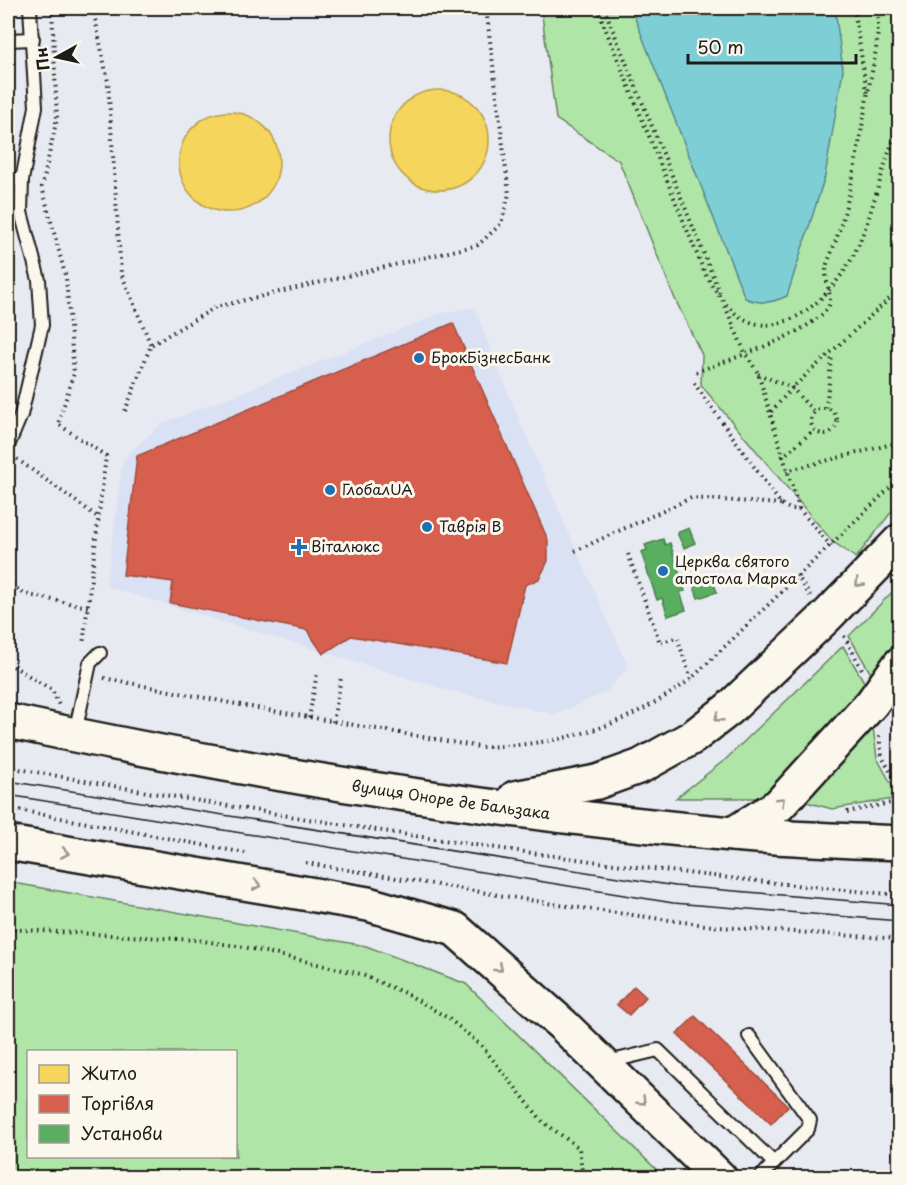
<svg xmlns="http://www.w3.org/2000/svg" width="907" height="1185" font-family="'Playpen Sans',sans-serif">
	<rect width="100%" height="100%" fill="#e8eaf1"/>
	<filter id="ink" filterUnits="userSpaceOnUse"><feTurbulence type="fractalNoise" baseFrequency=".0167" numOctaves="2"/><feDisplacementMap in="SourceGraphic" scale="12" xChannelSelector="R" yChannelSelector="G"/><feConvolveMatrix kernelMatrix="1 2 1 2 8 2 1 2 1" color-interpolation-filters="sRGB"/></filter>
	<g filter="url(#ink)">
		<path fill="#dbe1f4" d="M474,307L517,415L628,667L607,691L556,715L450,691L106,586L123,459L161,424L442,313Z"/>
		<g fill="#afe5a7" stroke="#668062" stroke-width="1.5" fill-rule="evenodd">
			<path d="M541,8H899V502L856,558L832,541L701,385L702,355L675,299L619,161L556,119Z"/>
			<path d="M899,585V633L891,653L874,679L849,636Z"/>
			<path d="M843,646L867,687L769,792L756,798H676L726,759Z"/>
			<path d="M873,727L877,758L899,798L832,809L803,801Z"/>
			<path d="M8,882L366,946L466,984L664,1177H8ZM28,1052H236V1156H28Z"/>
		</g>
		<path fill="#7ecfd5" stroke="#57878b" stroke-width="1.5" d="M631,8H835L843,70L825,176L787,296C771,303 762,305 745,298Z"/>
		<g fill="#f6d55c" stroke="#b59e49" stroke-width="1.5">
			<path d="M8,62H12L14,112L8,113V140Z"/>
			<circle cx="439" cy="140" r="50"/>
			<circle cx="229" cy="162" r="50"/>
		</g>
		<g fill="#d6604d" stroke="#9e4c3e" stroke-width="1.5">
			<path d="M453,323L548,540V561L539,579L525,585L507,663L351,636L323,654L307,630L170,603L173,582L123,575L137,456Z"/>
			<path d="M634,986L646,997L629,1015L617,1005Z"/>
			<path d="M695,1016L788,1106L771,1124L677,1034Z"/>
		</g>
		<g fill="#5aae61" stroke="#47824c" stroke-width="1.5">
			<path d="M689,528L695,543L684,548L677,533Z"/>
			<path d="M663,539L665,545L670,543L685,591L680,592L686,610L668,616L662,598L657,600L641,552L647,550L645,545Z"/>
			<path d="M710,574L717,592L698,598L692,581Z"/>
		</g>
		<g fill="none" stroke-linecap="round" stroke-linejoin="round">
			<g stroke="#1c1c1c" stroke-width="16">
				<g id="lane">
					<path d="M8,40L33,39"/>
					<path d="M8,178L22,180"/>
					<path d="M8,446L21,415L42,325L39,280L21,212L22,180L36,107L30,8"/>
					<path d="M75,733L90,663L100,653"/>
					<path d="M749,1036L810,1120L808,1129L774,1163"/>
					<path d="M608,1062L658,1050L774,1163L760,1178"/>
				</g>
			</g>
			<g stroke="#1c1c1c" stroke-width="38">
				<g id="secondary">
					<path id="s1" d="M8,721C246,772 489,812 732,834C788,839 844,840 900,843"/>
					<path d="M515,798L597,782L641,766L693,737L729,709L826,617L900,541"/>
					<path d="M733,834L779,805L872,703L900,664"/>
					<path d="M8,843L368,904L455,929L563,1025L720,1178"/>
				</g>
			</g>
			<g stroke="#1c1c1c" stroke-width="4" stroke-dasharray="1.5 4.5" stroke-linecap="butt">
				<path d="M52,8L57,118L42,187L66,278L74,373L58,424L106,456L83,645"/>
				<path d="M93,8L108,82L121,273L151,345"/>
				<path d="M597,8L705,274C715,289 724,306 739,316C785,347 838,289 856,250C875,210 881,165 900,125"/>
				<path d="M604,8L721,296"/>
				<path d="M854,8L867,93"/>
				<path d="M725,306L745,353L758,373L770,413"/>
				<path d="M696,372C728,360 807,335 827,309C836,297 821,280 828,261C850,208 857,154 867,98C872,68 881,38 877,8"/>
				<path d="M758,374L792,388L814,412"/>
				<path d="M694,383L781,504L790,509H799L831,546"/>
				<circle cx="824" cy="421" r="13"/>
				<path d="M826,408L832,355"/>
				<path d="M125,411L151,345L216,307L478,245L501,224L509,194L486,8"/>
				<path d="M782,457L814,430"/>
				<path d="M17,459L99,518"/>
				<path d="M786,471L900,442"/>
				<path d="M799,509L770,413L792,388L900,289"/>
				<path d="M575,551L691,498L781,504"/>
				<path d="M628,554L660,643L677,637L691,679"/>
				<path d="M797,575L810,596"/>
				<path d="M8,581L24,594L88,607"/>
				<path d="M844,636L863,671"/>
				<path d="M8,663L52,690L59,705"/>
				<path d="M104,678L251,707L480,747C562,745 624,728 691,679L900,478"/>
				<path d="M309,718L317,673"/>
				<path d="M333,722L341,678"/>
				<path d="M879,736L882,757L900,788"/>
				<path d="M8,767C303,821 600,869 900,895"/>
				<path d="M8,808L245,853"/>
				<path d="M847,812L900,801"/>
				<path d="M306,863L559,905L720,927L900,939"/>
				<path d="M8,929L196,940L244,947L360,974L407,994L448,1018L481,1045L543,1122L579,1148L583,1178"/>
			</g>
			<use href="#lane" stroke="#fbf7ec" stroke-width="12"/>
			<use href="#secondary" stroke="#fbf7ec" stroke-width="33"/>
			<g stroke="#1c1c1c" stroke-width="1.5">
				<path d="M8,781L675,886L900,905"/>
				<path d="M8,795L673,903L900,921"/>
			</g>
		</g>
		<defs><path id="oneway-chevron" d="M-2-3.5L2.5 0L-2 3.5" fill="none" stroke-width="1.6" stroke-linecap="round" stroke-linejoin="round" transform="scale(1.5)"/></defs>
		<g stroke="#97948e">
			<use href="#oneway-chevron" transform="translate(859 583) rotate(134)"/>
			<use href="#oneway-chevron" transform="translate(718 718) rotate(142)"/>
			<use href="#oneway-chevron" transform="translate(781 801) rotate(-44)"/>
			<use href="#oneway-chevron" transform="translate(65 853) rotate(10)"/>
			<use href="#oneway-chevron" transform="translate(257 885) rotate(10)"/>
			<use href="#oneway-chevron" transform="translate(499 968) rotate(41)"/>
			<use href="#oneway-chevron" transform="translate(642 1101) rotate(44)"/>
		</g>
	</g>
	<g fill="#1f6fb2" stroke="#fbf7ec" stroke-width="2">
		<circle cx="419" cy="358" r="6"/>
		<circle cx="330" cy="490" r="6"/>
		<circle cx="427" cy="527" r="6"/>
		<path d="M296 538h6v6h6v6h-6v6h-6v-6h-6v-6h6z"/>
		<circle cx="663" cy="571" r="6"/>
	</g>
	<g text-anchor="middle" stroke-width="6" stroke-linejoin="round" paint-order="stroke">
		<g font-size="15" fill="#1c1c1c" stroke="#fbf7ec" text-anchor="start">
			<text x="431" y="363">БрокБізнесБанк</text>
			<text x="342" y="495">ГлобалUA</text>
			<text x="439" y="532">Таврія В</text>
			<text x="311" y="552">Віталюкс</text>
			<text x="675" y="567">Церква святого<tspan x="675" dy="17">апостола Марка</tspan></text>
		</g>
		<g font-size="15" fill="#1c1c1c" stroke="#fbf7ec">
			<text dy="5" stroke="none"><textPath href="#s1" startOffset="450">вулиця Оноре де Бальзака</textPath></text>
		</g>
	</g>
	<rect width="907" height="1185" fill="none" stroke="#fbf7ec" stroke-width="30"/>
	<rect x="15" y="15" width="877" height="1155" fill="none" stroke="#1c1c1c" stroke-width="2" filter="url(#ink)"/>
	<rect x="27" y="1050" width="210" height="108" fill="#fbf7ec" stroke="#a29f99" stroke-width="1.5"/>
	<rect x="39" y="1065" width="30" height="18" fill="#f6d55c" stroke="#a29f99" stroke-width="1.5"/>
	<text x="81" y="1080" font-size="18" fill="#1c1c1c">Житло</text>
	<rect x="39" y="1095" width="30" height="18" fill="#d6604d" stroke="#a29f99" stroke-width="1.5"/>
	<text x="81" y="1110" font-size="18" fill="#1c1c1c">Торгівля</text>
	<rect x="39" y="1125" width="30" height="18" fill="#5aae61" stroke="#a29f99" stroke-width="1.5"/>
	<text x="81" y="1140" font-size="18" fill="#1c1c1c">Установи</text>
	<g transform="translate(57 57) rotate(262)" stroke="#fbf7ec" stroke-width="4.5" paint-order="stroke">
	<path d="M0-4.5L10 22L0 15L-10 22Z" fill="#1c1c1c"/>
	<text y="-9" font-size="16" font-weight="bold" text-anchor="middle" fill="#1c1c1c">Пн</text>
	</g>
	<path d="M688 54v9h168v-9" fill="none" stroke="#1c1c1c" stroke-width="3"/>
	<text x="697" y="54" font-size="18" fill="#1c1c1c" stroke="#fbf7ec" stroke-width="4.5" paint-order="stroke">50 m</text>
</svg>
